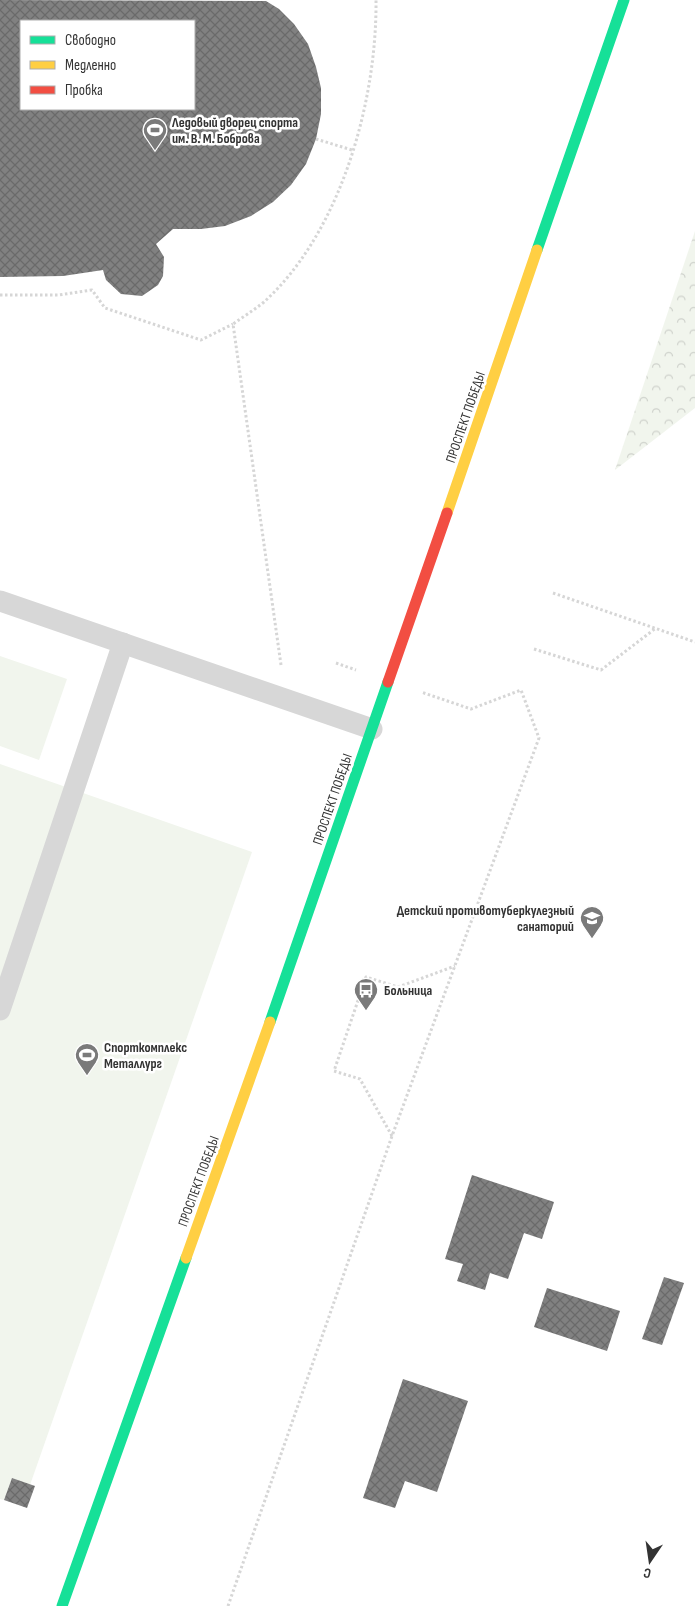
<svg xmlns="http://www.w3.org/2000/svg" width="695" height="1606" font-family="'Sofia Sans Condensed',sans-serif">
	<defs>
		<pattern id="forest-crowns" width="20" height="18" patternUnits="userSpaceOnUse" patternTransform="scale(1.25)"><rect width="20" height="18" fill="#f1f5ed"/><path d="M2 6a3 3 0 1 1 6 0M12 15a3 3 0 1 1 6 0" fill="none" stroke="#cfd2cc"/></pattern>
		<pattern id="building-cross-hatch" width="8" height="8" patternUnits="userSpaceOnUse" patternTransform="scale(1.25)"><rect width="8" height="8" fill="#818181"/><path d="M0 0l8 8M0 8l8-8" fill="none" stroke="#6a6a6a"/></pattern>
	</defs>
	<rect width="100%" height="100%" fill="#fff"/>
	<g fill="#f1f5ed">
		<path d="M0,656L67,679L39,760L0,746Z"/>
		<path d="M0,764L252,852L30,1485L12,1478L4,1500L0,1499Z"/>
	</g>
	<path fill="url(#forest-crowns)" d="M695,231V408L615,470Z"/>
	<g fill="url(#building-cross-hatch)" fill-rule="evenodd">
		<path d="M0,0L266,1L279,9L294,24L308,44L316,67L321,88V114L316,139L306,164L291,185L273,202L251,216L225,226L201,229H173L156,244L164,257L163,276L158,285L142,296L121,294L106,280L103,270L63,276L0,277ZM21,21H194V109H21Z"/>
		<path d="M472,1175L554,1202L542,1239L524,1233L508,1279L490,1273L485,1290L457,1281L463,1264L445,1259Z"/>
		<path d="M664,1277L684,1283L662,1345L642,1339Z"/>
		<path d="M547,1288L620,1311L607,1351L534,1327Z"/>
		<path d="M403,1379L468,1401L437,1492L405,1481L395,1508L363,1498Z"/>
		<path d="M12,1478L35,1486L27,1508L4,1500Z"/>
	</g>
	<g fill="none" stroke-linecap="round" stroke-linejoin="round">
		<g stroke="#d6d6d6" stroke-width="3" stroke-dasharray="2.5 2.5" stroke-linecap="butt">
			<path d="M316,139L352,150"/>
			<path d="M0,295H59L92,290L105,308L201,340L233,324"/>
			<path d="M553,593L695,642"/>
			<path d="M534,649L601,670L656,628"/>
			<path d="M336,663L356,670"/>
			<path d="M281,665L233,324C243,317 254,310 264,302C341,232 377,101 376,0"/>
			<path d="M392,1136L360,1079L334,1071L366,977L398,987L455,966"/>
			<path d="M228,1606L392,1136L539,738L521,690L471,709L421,692"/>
		</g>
		<g stroke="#d7d7d7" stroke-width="21">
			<path d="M0,601L372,729"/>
			<path d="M0,1010L123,643"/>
		</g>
		<g stroke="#16e098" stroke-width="11">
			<path d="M537,250L624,0"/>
			<path d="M270,1022L388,682"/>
			<path d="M62,1606L186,1258"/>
		</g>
		<g stroke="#ffcf43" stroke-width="11">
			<path d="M447,513L537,250"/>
			<path d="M186,1258L270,1022"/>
		</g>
		<path stroke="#f24e42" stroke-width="11" d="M388,682L447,513"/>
	</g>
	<defs>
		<g id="stadium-pin" transform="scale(1.25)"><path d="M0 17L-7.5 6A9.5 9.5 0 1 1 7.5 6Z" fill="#7a7a7a" stroke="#fff"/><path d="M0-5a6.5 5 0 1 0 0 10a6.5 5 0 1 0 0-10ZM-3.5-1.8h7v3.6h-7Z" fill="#fff"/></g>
		<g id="school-pin" transform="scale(1.25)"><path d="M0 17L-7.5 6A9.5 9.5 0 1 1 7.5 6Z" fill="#7a7a7a" stroke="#fff"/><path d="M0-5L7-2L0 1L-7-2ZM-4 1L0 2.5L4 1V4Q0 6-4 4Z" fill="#fff"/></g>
		<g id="bus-pin" transform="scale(1.25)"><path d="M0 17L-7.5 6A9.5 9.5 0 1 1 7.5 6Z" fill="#7a7a7a" stroke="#fff"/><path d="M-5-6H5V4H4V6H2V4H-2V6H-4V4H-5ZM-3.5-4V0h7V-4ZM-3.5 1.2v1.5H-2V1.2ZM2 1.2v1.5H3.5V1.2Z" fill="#fff"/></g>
	</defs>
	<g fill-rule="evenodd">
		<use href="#stadium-pin" x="155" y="130"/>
		<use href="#school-pin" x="592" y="918"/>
		<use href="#bus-pin" x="366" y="990"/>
		<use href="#stadium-pin" x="87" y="1055"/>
	</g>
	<g text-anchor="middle" stroke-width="5" stroke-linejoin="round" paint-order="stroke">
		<g font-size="14" font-weight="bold" fill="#333" stroke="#fff" text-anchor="start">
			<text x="172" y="127">Ледовый дворец спорта<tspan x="172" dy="16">им. В. М. Боброва</tspan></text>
			<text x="574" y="915" text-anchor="end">Детский противотуберкулезный<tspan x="574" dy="16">санаторий</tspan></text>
			<text x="384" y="995">Больница</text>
			<text x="104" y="1052">Спорткомплекс<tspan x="104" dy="16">Металлург</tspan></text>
		</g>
		<g font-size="14" fill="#333" stroke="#fff">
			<text transform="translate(465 417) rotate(-71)" y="5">ПРОСПЕКТ ПОБЕДЫ</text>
			<text transform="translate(332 799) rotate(-71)" y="5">ПРОСПЕКТ ПОБЕДЫ</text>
			<text transform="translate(198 1181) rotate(-70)" y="5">ПРОСПЕКТ ПОБЕДЫ</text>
		</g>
	</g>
	<rect x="20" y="20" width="175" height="90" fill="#ffffff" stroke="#adadad"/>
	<rect x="30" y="36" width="25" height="8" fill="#16e098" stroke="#adadad"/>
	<text x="65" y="45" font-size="15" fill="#333333">Свободно</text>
	<rect x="30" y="61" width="25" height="8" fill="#ffcf43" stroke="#adadad"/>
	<text x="65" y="70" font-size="15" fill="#333333">Медленно</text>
	<rect x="30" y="86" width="25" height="8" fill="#f24e42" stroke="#adadad"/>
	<text x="65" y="95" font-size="15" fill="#333333">Пробка</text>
	<g transform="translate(650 1561) rotate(193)" stroke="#ffffff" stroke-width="4" paint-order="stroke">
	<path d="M0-4L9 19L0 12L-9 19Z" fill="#333333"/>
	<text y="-8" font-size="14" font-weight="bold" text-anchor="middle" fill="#333333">С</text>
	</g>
</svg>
